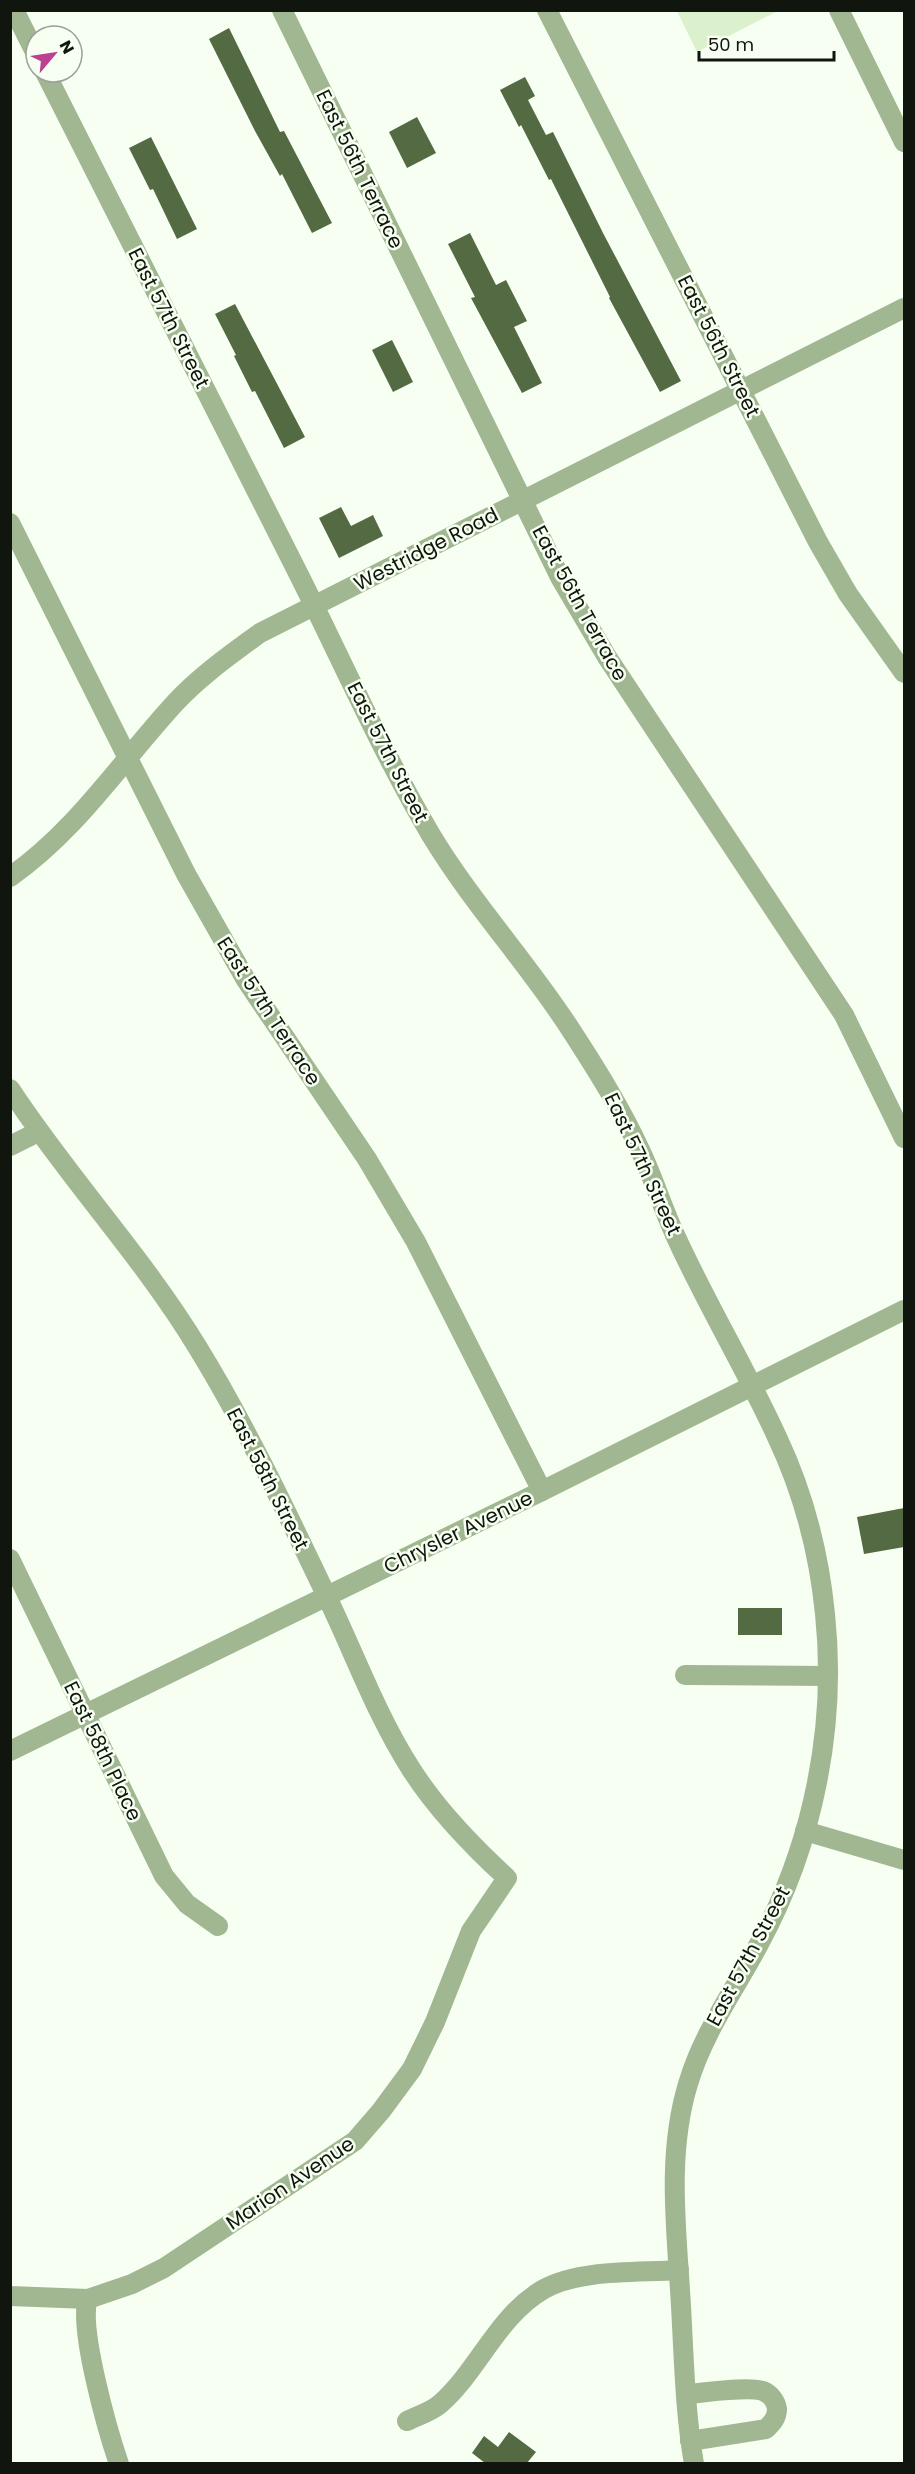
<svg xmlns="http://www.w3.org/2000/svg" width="915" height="2474" font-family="Poppins,sans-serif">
	<rect width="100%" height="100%" fill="#f6fff1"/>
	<path fill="#dbf0cd" d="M677,11H778L697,52Z"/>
	<g fill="#536a43">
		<path d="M229,28L280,132L284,131L332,223L312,233L282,174L280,176L255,131L209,39Z"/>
		<path d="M525,77L535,96L528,100L546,135L553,132L603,233L681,381L660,392L609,298L610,297L551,179L549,180L521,125L519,127L500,90Z"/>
		<path d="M417,117L436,153L407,168L389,132Z"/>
		<path d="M151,137L197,229L177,239L153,189L150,190L129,148Z"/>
		<path d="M470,233L496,285L506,280L527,321L514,327L542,383L522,393L471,298L475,297L448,244Z"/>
		<path d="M235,304L305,437L284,448L255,391L252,392L234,356L236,355L215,314Z"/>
		<path d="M392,340L413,382L393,392L372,350Z"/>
		<path d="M341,507L351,526L373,515L383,536L339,558L319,518Z"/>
		<path d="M904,1508V1547L864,1554L857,1517Z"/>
		<rect x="738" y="1608" width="44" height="27"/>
		<path d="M509,2432L536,2452L527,2463H485L472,2453L484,2436L498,2447Z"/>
	</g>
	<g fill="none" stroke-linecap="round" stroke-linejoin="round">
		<g stroke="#a1b792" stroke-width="20">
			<path d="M14,10L36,54"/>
			<path d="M282,10L561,579L607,657L844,1015L904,1138"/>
			<path d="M547,10L818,542L848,594L904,673"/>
			<path d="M839,10L904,142"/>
			<path d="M45,72C130,240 215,409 300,577C343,663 382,752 431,835C472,903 526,961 569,1027C595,1067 621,1108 641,1152C654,1180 663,1209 676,1237C707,1305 746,1369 777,1437C803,1492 819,1553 825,1614C837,1726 813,1845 759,1944C734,1991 703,2033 688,2084C666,2156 677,2233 681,2306C684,2359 685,2412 694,2464"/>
			<path d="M10,523L186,874L246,980L367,1159L416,1242L542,1491"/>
			<path d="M10,877C77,830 120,763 175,703C200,676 230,655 260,633L904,308"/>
			<path d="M10,1089C69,1179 143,1257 198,1348C247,1428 288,1515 328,1599C355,1655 377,1716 411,1769C437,1810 471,1845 507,1878L471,1931L435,2022L412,2069L381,2111L355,2141L164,2268L132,2284L88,2299L10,2296"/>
			<path d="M10,1146L38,1132"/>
			<path d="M10,1559L164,1876L187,1904L218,1926"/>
			<path d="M685,1675L828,1676"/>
			<path d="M10,1751L542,1491L904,1310"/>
			<path d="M805,1831L904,1860"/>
			<path d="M88,2299C78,2327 108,2432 119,2464"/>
			<path d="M686,2394C704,2393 747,2386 763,2391C770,2394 776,2401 777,2409C777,2418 772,2423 766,2429L690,2441"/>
			<path d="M407,2421C417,2416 431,2412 440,2404C479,2370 497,2316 544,2289C580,2269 638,2273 679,2270"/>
		</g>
	</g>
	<g text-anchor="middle" stroke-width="5" stroke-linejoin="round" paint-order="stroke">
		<g font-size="20" fill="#10150d" stroke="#f6fff1">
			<text transform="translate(360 169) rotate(64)" y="7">East 56th Terrace</text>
			<text transform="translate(169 318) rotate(63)" y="7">East 57th Street</text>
			<text transform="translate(719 346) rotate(63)" y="7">East 56th Street</text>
			<text transform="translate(426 549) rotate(-27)" y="7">Westridge Road</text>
			<text transform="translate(580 603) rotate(61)" y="7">East 56th Terrace</text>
			<text transform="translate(388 752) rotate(63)" y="7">East 57th Street</text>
			<text transform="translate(269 1011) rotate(57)" y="7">East 57th Terrace</text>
			<text transform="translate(643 1164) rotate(65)" y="7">East 57th Street</text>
			<text transform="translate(268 1479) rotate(63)" y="7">East 58th Street</text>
			<text transform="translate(458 1532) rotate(-26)" y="7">Chrysler Avenue</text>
			<text transform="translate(103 1751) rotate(64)" y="7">East 58th Place</text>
			<text transform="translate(748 1956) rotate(-62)" y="7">East 57th Street</text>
			<text transform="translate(290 2183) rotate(-34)" y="7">Marion Avenue</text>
		</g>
	</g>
	<rect width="915" height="2474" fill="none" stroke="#10150d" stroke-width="24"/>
	<g transform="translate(54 54) rotate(61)"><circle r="28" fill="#f6fff1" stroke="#9aa196" stroke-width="1.5"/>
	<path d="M0-4.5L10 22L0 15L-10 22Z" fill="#bc4193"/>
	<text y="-9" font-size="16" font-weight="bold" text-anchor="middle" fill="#10150d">N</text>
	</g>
	<path d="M699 51v9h135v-9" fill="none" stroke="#10150d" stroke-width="3"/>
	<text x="708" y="51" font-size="18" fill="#10150d" stroke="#f6fff1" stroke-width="4.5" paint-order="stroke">50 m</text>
</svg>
